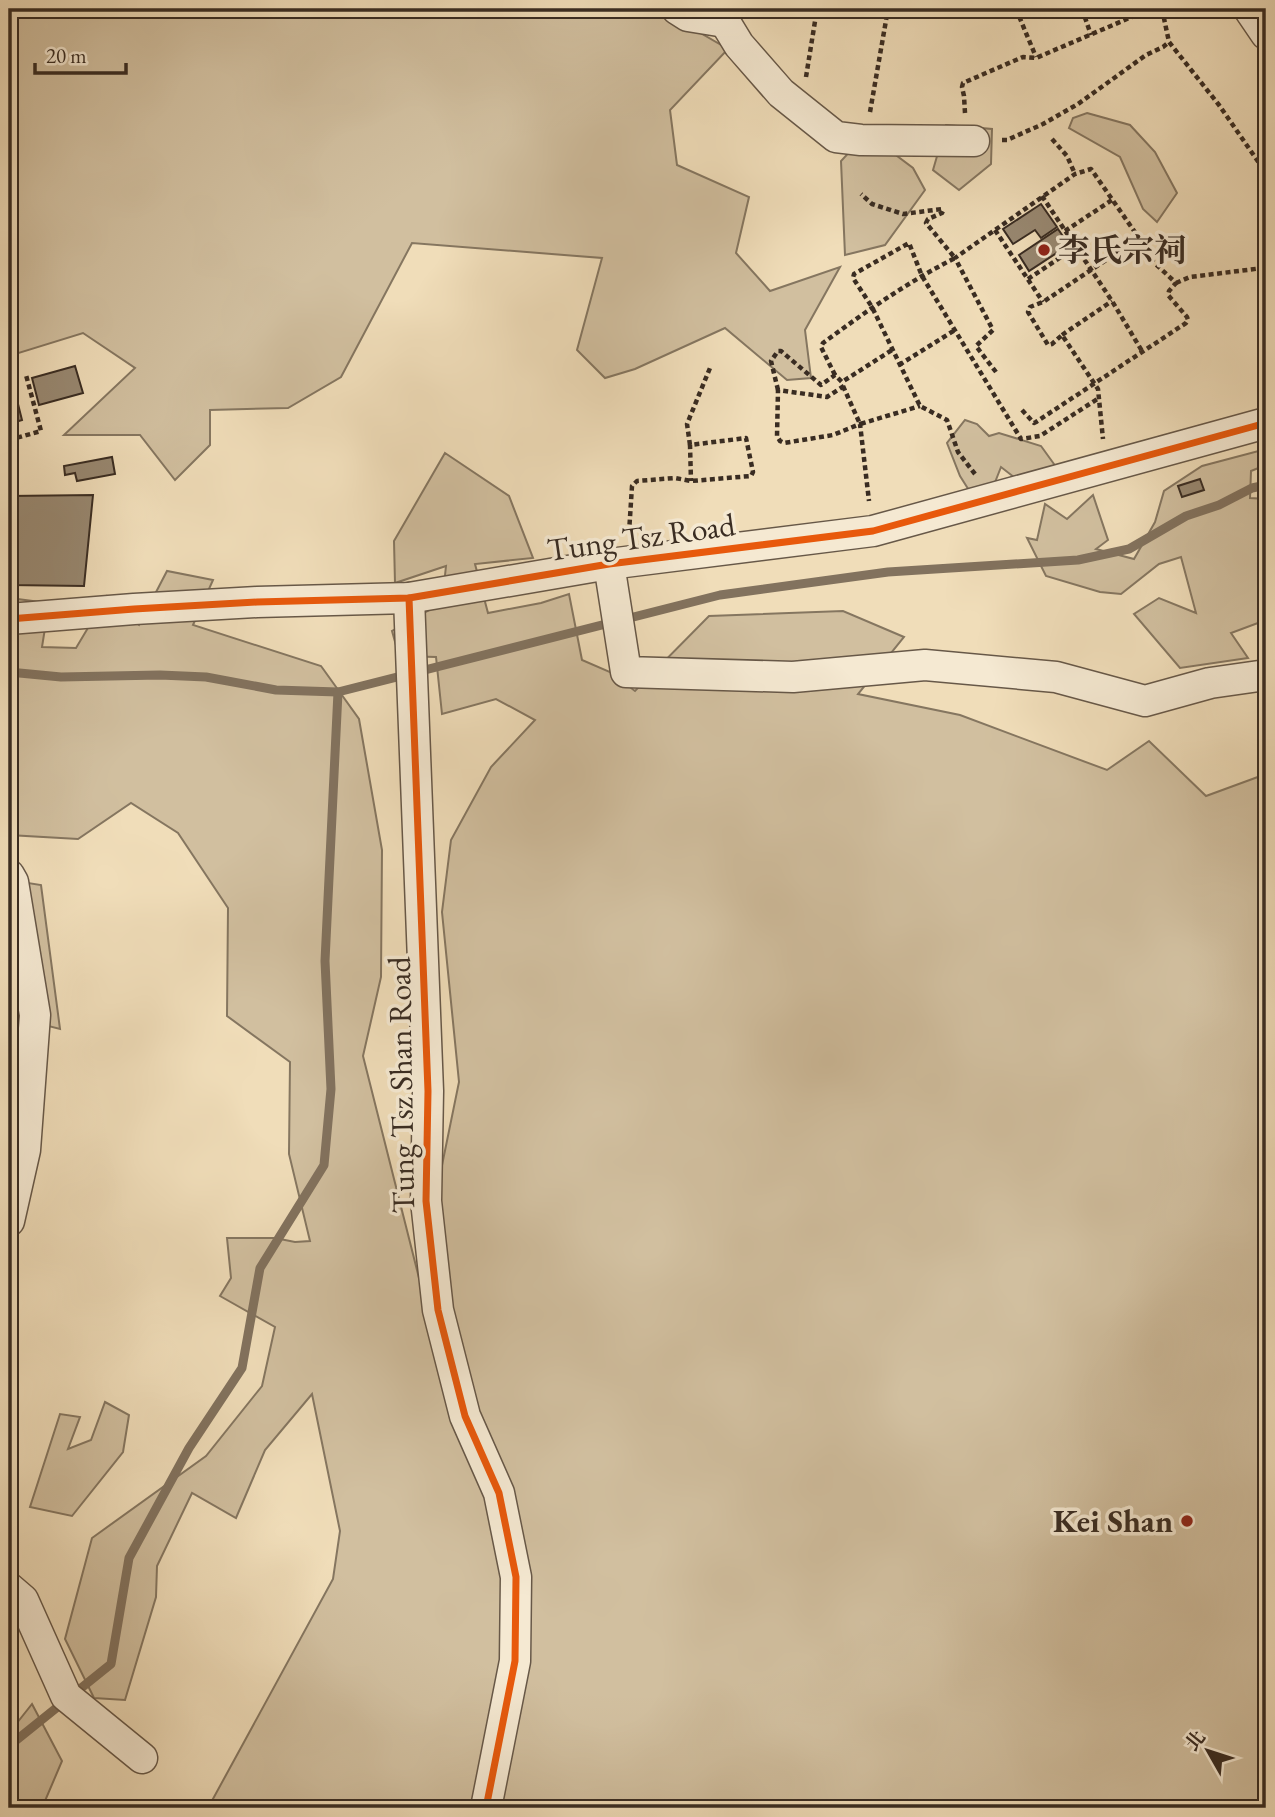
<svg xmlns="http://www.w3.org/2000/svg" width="1275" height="1817" font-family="'EB Garamond','Noto Serif TC',serif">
	<rect width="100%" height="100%" fill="#f0ddb9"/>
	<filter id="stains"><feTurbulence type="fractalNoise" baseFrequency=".00286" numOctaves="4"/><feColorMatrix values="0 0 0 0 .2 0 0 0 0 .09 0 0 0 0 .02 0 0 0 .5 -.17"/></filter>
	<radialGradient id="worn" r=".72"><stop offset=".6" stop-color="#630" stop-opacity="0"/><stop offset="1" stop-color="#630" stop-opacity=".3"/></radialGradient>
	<g fill="#d1bf9f" stroke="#857660" stroke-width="2">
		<path d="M9,9H659L728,49L670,110L677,165L749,197L736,253L770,291L840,267L805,330L811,378L787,380L725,328L635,369L605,378L577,350L602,258L412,243L341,377L288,408L210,410V445L175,480L140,435H64L135,368L83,333L9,356Z"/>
		<path d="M1087,113L1130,125L1155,152L1177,193L1157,222L1143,209L1120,157L1069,128L1073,118Z"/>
		<path d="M946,125L992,129L991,164L959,190L933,170Z"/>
		<path d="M854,147L893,153L913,168L925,190L885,245L845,255L841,161Z"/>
		<path d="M965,420L977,424L989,436L999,433L1041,446L1059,471L1024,485L1001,467L990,495H972L960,476L947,443Z"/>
		<path d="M1266,449V465L1251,471L1250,498L1266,499V620L1231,633L1248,658L1180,668L1134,614L1159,598L1196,613L1181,557L1159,564L1121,594L1100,592L1046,576L1027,538L1037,540L1045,504L1067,519L1093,495L1108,540L1096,549L1134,559L1155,522L1164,491L1202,466Z"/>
		<path d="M445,453L509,496L533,558L475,564L488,613L541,603L569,594L582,660L610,672L635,691L709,616L843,611L904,637L858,694L960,715L1107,770L1149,741L1206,796L1266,774V1808H208L333,1579L340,1531L312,1394L265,1450L236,1518L192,1493L157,1566L156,1597L125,1700L94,1698L65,1639L92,1538L206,1456L262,1386L275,1327L220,1296L231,1278L227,1238H275L295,1242L310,1241L289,1154L290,1062L227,1016L228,908L178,833L131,803L78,839L9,835V598L49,603L42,647L76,648L107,596L139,625L167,571L213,580L193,625L321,666L359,719L382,850L381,977L363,1056L419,1278L459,1082L442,912L451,840L491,767L535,720L496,699L442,714L436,657L399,656L392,631L442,603L446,566L395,583L394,541Z"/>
		<path d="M9,880L41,885L60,1029L9,1016Z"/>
		<path d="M105,1402L129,1415L123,1452L72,1516L30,1507L60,1414L80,1417L68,1449L91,1440Z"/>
		<path d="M32,1704L62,1761L42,1808H9V1733Z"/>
	</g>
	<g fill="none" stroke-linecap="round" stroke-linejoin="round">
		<g stroke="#82725e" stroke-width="9">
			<path d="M9,672L61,677L160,675L206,677L276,690L338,692L720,595L888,572L1078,560L1129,549L1186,516L1219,505L1252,488L1266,485"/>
			<path d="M9,1750L14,1742L111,1664L129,1558L189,1448L242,1368L260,1268L324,1165L331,1089L325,961L338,692"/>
		</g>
	</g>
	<g fill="#988871" stroke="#392c22" stroke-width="2">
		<path d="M1041,204L1057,227L1041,238L1035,230L1013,244L1003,229Z"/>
		<path d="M1058,229L1069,245L1029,271L1019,255Z"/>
		<path d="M75,366L83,393L39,405L32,378Z"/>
		<path d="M15,392L22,420L9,424V394Z"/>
		<path d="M112,457L115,474L77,481L75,473L65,475L64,466Z"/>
		<path d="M1200,479L1204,490L1182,497L1178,486Z"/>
		<path d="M93,495L84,586L9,585V496Z"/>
	</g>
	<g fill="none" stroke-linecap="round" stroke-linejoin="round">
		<g stroke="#675848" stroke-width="33">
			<g id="minor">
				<path d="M677,9L688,16L725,22"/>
				<path d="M727,9L725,22L739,45L781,93L836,137L861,140L974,141"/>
				<path d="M1249,9L1266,34"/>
				<path d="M609,564L626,672L793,677L925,665L1056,677L1145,701L1210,683L1266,675"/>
				<path d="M409,598L428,1091L426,1201L438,1310L465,1416L499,1493L516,1577L515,1661L486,1808"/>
				<path d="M9,619L134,609L257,602L409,598L609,564L873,531L1266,423"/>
				<path d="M9,875L13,882L35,1015L25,1150L9,1221"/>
				<path d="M9,1588L23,1600L66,1696L142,1758"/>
			</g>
		</g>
		<g stroke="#392c22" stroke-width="4.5" stroke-dasharray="5 3.5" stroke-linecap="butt">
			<path d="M1016,9L1036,57"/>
			<path d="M1082,9L1091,35"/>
			<path d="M1162,9L1169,42L1219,105L1266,173"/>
			<path d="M806,77L817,9"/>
			<path d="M870,112L888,9"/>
			<path d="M965,113L964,96L962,87L963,83L1023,57L1036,58L1148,10L1154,9"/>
			<path d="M1052,139L1067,156L1075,174"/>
			<path d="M1002,140H1007L1043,124L1078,104L1146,55L1163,47L1169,42"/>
			<path d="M1042,196L1112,301L1142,351"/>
			<path d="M995,230L1043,302"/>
			<path d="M1065,231L1112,200"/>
			<path d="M1028,279L1076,247"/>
			<path d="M1176,283L1190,277L1263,268L1266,270"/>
			<path d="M1062,335L1112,301"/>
			<path d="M899,365L955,330"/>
			<path d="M996,372L976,346L993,330L955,258L1075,174L1091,169L1139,238L1043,302L1030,307L1028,312L1048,345L1052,344L1062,335L1098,389L1103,439"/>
			<path d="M835,375L821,347L823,343C865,312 908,282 955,258L926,223L928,219L942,213L943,211L942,209L903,214L872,204L861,194"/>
			<path d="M843,386L860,424L920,406"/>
			<path d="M844,386L827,397L778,390L777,436L780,441L784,443L833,435L860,424L869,501"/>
			<path d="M778,390L771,361L778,351H781L821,385L835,375L842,382L892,350"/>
			<path d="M1022,410L1034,423L1036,422L1186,323L1188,320L1187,317L1168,295L1169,291L1176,283L1133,243"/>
			<path d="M9,440L41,431L26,375"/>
			<path d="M690,445L687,424L710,368"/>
			<path d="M975,474L958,452L947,420L920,406L872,307L853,278L854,274L909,243L922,276L1021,439L1040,436L1099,398"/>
			<path d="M629,533L632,486L637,481L675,478L691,481L751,476L753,472L746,438L690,445L691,481"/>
		</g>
		<use href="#minor" stroke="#f5e9d2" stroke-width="30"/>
		<g stroke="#f5e9d2" stroke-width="11">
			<g id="cycleway">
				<path d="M409,598L428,1091L426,1201L438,1310L465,1416L499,1493L516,1577L515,1661L486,1808"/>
				<path d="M9,619L134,609L257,602L409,598L609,564L873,531L1266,423"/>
			</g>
		</g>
		<use href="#cycleway" stroke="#e8590c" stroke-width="7"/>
	</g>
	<g fill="#8f2418" stroke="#f5e9d2" stroke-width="2.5">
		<circle cx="1044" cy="250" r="7"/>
		<circle cx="1187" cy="1521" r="7"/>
	</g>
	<g text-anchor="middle" stroke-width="7" stroke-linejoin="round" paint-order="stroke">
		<g font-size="32" font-weight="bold" fill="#392c22" stroke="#f5e9d2" text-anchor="start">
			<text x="1058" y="261">李氏宗祠</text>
			<text x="1173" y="1532" text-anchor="end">Kei Shan</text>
		</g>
		<g font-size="32" fill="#392c22" stroke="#f5e9d2">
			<text transform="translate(641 537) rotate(-8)" y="11">Tung Tsz Road</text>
			<text transform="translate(401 1085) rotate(-91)" y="11">Tung Tsz Shan Road</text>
		</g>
	</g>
	<rect width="1275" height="1817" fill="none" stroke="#f0ddb9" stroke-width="35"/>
	<rect x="10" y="10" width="1254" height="1796" fill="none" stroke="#392c22" stroke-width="3.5"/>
	<rect x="18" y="18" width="1240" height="1782" fill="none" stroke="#392c22" stroke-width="2"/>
	<g transform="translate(1208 1751) rotate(309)" stroke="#f5e9d2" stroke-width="5" paint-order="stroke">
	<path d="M0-5L12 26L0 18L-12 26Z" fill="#392c22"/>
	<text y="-10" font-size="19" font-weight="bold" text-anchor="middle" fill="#392c22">北</text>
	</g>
	<path d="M35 63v10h91v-10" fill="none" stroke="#392c22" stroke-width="3.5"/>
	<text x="46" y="63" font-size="21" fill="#392c22" stroke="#f5e9d2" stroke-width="5" paint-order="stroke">20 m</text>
	<rect width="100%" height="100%" filter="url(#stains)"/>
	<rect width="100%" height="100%" fill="url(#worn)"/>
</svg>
